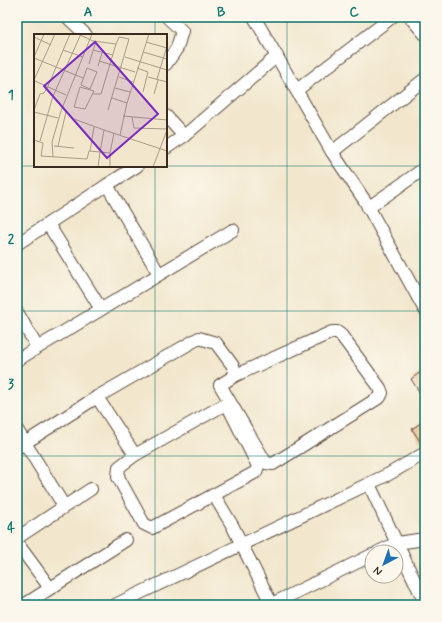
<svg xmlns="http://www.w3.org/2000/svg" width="442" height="622" font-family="Mynerve,sans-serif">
	<rect width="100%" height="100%" fill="#fbf7ec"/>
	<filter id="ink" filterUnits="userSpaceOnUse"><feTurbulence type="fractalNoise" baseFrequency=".025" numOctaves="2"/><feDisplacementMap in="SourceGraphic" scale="8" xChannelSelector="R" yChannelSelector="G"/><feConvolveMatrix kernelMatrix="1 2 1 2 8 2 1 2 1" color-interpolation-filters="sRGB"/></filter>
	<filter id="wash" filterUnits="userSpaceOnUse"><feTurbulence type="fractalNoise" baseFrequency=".012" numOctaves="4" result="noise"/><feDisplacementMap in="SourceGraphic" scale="16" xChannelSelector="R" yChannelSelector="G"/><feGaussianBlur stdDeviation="0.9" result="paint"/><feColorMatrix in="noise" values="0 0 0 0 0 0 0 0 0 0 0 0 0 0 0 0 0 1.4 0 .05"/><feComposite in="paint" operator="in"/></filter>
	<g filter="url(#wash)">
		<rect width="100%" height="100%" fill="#f2e7cd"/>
		<g id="blocks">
			<g fill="#ebb987">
				<path d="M425,369V401L411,379Z"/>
				<path d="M425,420V446H423L412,429Z"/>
			</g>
		</g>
	</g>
	<g filter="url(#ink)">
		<use href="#blocks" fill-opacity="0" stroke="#564638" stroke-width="1"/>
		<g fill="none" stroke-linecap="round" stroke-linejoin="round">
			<g stroke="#564638" stroke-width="14">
				<g id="street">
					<path d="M67,17L86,35"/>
					<path d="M254,17L332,152L425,79"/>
					<path d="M410,17L425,34"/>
					<path d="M166,64L177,48L182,31L167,17"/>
					<path d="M297,90L392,17"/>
					<path d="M166,116L184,136"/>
					<path d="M166,148L184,136L277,56"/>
					<path d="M332,152L365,201L425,310"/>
					<path d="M107,185L137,166"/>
					<path d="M368,208L425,168"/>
					<path d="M48,224L101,309"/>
					<path d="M17,244L107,185L159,274"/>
					<path d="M17,312L37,347"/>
					<path d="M332,332H337L341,335L380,388L382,393L380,397L273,464L266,463L220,385L236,375Z"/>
					<path d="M17,360L233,230"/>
					<path d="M97,397L135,455"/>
					<path d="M222,406L229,408L258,466L256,472L152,528L144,524L118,477L119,467L135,455Z"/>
					<path d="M17,430L64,506"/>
					<path d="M17,448L97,397L199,338L216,343L233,366L236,375"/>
					<path d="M369,484L425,603"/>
					<path d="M214,495L232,525L272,605"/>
					<path d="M17,538L91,489"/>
					<path d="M17,543L50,588"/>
					<path d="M378,552L397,543L425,539"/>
					<path d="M24,605L126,540"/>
					<path d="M115,605L389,474L425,453"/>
					<path d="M270,605L372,555"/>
				</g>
			</g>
			<use href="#street" stroke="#fff" stroke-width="12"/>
		</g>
	</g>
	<path fill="none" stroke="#0f766e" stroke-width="1" stroke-opacity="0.55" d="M155,17V35M287,17V605M17,166H425M155,166V605M17,311H425M17,456H425"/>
	<g transform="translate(34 34)">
		<rect width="133" height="133" fill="#f2e7cd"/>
		<path fill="none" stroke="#a99b87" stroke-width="1" d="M44,0L59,7L82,10L67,60H59M0,3L17,11M112,8L133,14M29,16L49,23M59,16L79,21M109,18L133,25M0,23L10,0M91,23L133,36M0,24L49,44M65,27L101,38M55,30L62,7M64,32L68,19M53,34L63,38L56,55L47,51ZM103,34L114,38L109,58M85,43L99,48M114,43L133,48M123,45L133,12M0,46L21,0M0,49L1,47L32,61M46,53L60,57L51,75L40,73ZM81,54L96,58M120,60L124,46M78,64L93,69L115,0M0,76L6,60L10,59L14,52L36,0M74,76L95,5L85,3L82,10M0,78L24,84M89,82L133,86M98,83L100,94L133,95M40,85L70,96M86,101L93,69M0,106L9,109L7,122L53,125L55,117L66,118L70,96L133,117M6,107L19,62L47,0M20,112L40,114M24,112L32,78M56,117L60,93M76,119V133M19,123L18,108L27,77L58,0M64,133L66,118L76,119L80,99M119,133L133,96"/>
		<path fill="#7b2cbf" fill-opacity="0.15" stroke="#7b2cbf" stroke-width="2" d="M61,8L124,80L73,124L10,52Z"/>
		<rect width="133" height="133" fill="none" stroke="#3b2a1e" stroke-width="2"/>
	</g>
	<rect width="442" height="622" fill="none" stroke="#fbf7ec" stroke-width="44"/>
	<g transform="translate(384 564) rotate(221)"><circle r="19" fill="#fbf7ec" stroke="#aea59a"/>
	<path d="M0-3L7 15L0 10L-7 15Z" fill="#1f6fb2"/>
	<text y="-6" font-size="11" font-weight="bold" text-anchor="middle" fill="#3b2a1e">N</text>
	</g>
	<rect x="22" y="22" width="398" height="578" fill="none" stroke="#0f766e" stroke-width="1.5"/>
	<g font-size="13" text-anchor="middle" font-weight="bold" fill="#0f766e">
		<text x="88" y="16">A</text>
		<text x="221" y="16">B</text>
		<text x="354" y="16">C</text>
		<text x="11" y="99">1</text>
		<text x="11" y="243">2</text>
		<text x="11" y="388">3</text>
		<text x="11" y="532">4</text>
	</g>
</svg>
